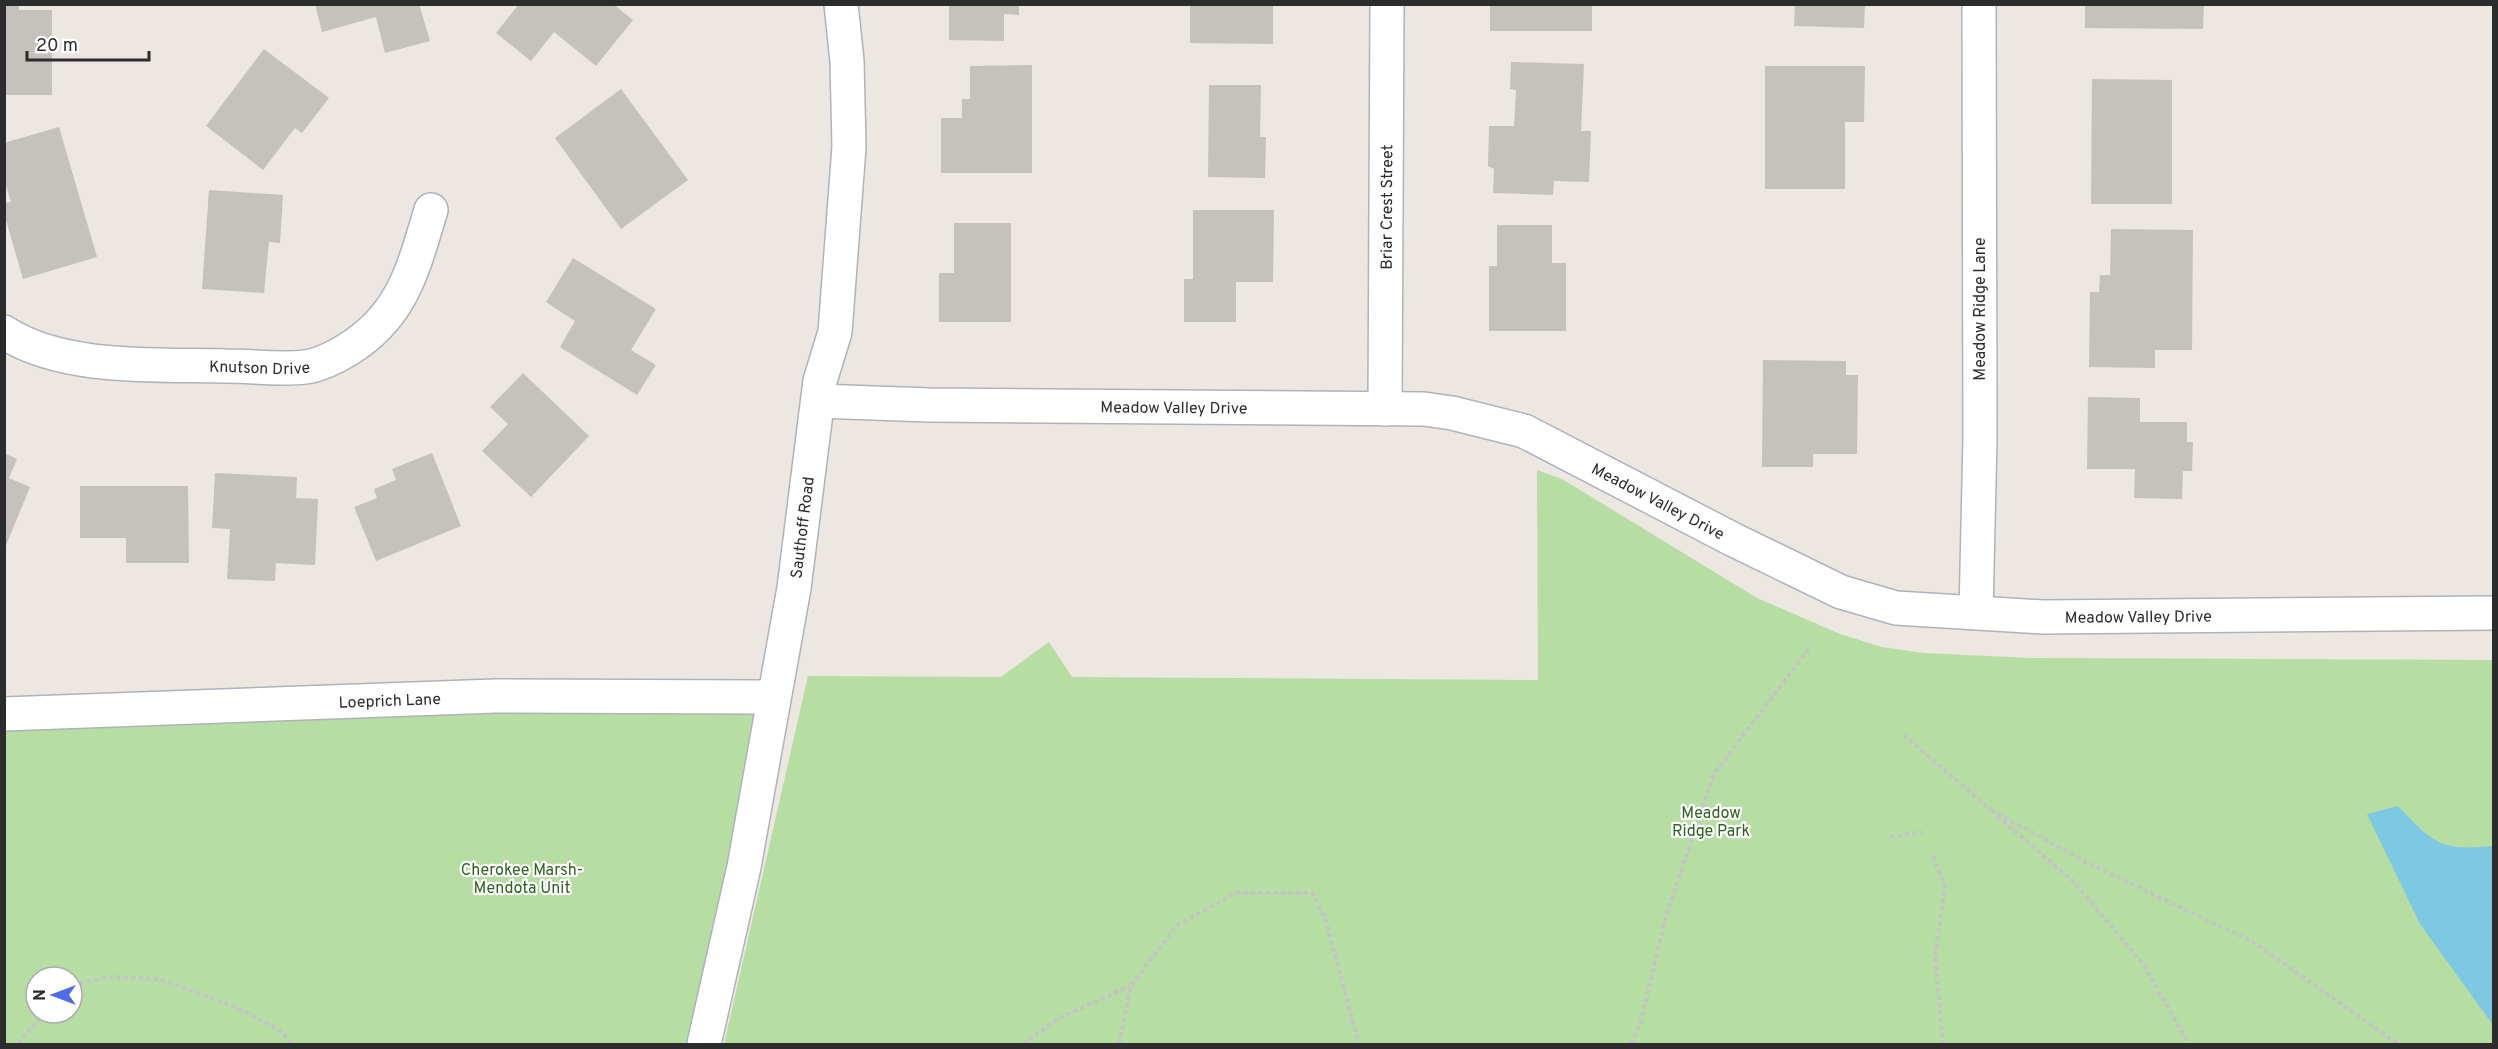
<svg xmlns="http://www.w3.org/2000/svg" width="2498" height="1049" font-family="Overpass,sans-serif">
	<rect width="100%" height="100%" fill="#ece7e0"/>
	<g fill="#b6dda2" fill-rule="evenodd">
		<path d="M1537,470L1562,479L1757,598L1840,634L1882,647L1924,653L2030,658L2493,660V1044H724L808,676L1001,677L1049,642L1072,677L1538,680Z"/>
		<path d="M760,711L692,1044H5L4,714ZM36,977H72V1013H36Z"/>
	</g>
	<path fill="#7dc9e3" d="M2398,806C2434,844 2440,851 2493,846V1025L2420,924L2367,814Z"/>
	<g fill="#c5c1bb">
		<path d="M4,4H19V10H52V95H4Z"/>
		<path d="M315,4H419L430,41L385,53L376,17L322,32Z"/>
		<path d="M519,4H613L633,20L596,66L554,32L531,61L496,33Z"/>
		<path d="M949,4H1019V15L1004,14V41L949,40Z"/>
		<rect x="1490" y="4" width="102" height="27"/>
		<path d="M1795,4H1865L1864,28L1794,26Z"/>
		<path d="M2085,4H2204L2203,29L2085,28Z"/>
		<path d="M1190,5H1273V44L1190,43Z"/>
		<path d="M264,49L329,98L302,133L295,128L263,170L206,126Z"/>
		<path d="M1511,62L1584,64L1581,131H1591L1589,182L1554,181L1553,195L1493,193L1494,169L1488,166L1489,126H1514L1516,90L1510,89Z"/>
		<path d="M1032,65V173H941V118H962V99H970V66Z"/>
		<path d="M1765,66H1865L1864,122H1845V189H1765Z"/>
		<path d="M2092,79L2172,80V204H2091Z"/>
		<path d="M1209,85H1261L1260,137H1266L1265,178L1208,177Z"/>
		<path d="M621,89L688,180L621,229L555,138Z"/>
		<path d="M59,127L97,257L23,279L4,213V203L11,202L4,179V143Z"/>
		<path d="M209,190L283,195L280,243L269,242L264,293L202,289Z"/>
		<path d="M1193,210H1274L1273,282H1236V322H1184V279H1193Z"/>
		<path d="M954,223H1011V322H939V273H954Z"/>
		<path d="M1497,225H1552V263H1566V331H1489V266H1497Z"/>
		<path d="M2111,229L2193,230L2192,350H2155V368L2089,367L2090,292H2099L2100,275H2110Z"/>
		<path d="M573,258L656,309L631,350L656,365L637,395L560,347L575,321L546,302Z"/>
		<path d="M1763,360L1846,361V375H1858L1857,454H1813V467H1762Z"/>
		<path d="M523,373L589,436L531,497L482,451L508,424L490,407Z"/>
		<path d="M2088,397L2140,398V422H2187V442H2193L2192,471H2183L2182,499L2134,498L2135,469H2087Z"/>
		<path d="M4,453L17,459L9,478L30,487L5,548Z"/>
		<path d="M432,453L461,526L376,561L354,507L377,498L374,489L396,480L392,469Z"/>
		<path d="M215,473L297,477L296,498L318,499L315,565L276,563L275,581L227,579L230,529L212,528Z"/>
		<path d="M80,486H188L189,563H126V538H80Z"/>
	</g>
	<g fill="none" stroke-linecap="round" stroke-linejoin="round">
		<g stroke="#b0b2bb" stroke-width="36">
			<g id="minor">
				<path id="s1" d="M4,332C62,371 159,364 227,366C252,366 280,370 305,367C317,366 336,357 347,350C403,316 413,269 431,210"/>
				<path id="s2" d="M818,401L929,405L1424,409L1452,413L1524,431L1734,540L1841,592L1896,608L2043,617L2494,613"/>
				<path id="s3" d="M1385,409L1387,4"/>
				<path d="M1976,613L1980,438L1979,4"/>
				<path id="s4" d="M4,714L495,696L774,697"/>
				<path id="s5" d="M704,1044L744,867L794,588L820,381L835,332L849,147L847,61L841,4"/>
			</g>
		</g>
		<g stroke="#c4c4c4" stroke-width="4" stroke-dasharray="4.5 3" stroke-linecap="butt">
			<path d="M1904,735L1992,811"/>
			<path d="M1991,810L2090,864L2255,943L2398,1044"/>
			<path d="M1997,816L2073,881L2143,964L2189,1044"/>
			<path d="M1890,837L1922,832"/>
			<path d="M1933,856L1945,887L1935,955L1943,1044"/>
			<path d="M72,985L109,977L159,979L238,1008L278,1029L293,1044"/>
			<path d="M18,1044L44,1013"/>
			<path d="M1023,1044L1059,1018L1130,986"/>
			<path d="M1119,1044L1131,986L1176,926L1236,893H1312L1325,918L1359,1044"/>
			<path d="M1631,1044L1640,1025L1666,916L1714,774L1811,646"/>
		</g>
		<use href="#minor" stroke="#fff" stroke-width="33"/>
	</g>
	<g text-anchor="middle" stroke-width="4.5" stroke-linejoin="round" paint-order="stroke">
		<g font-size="16" fill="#2c2c2c" stroke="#fff">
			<text dy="6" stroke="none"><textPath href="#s3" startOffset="202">Briar Crest Street</textPath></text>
			<text transform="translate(1979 309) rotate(-90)" y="6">Meadow Ridge Lane</text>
			<text dy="6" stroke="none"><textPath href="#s1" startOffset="261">Knutson Drive</textPath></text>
			<text dy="6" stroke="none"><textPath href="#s2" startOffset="356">Meadow Valley Drive</textPath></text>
			<text dy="6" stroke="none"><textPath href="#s2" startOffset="860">Meadow Valley Drive</textPath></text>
			<text dy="6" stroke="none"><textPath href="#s5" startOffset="526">Sauthoff Road</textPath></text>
			<text dy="6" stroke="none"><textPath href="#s2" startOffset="1364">Meadow Valley Drive</textPath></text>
			<text dy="6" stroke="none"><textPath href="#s4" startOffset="386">Loeprich Lane</textPath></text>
		</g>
		<g font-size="16" fill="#306322" stroke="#fff">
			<text x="1711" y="818">Meadow<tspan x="1711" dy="18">Ridge Park</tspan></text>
			<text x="522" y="875">Cherokee Marsh-<tspan x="522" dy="18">Mendota Unit</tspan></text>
		</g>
	</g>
	<rect width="2498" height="1049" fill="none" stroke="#2c2c2c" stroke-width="12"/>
	<g transform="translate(54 995) rotate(270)"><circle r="28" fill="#ffffff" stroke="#ababab" stroke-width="1.5"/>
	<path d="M0-4.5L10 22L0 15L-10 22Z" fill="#506de9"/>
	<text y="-9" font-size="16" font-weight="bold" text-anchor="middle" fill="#2c2c2c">N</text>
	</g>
	<path d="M27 51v9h122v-9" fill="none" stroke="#2c2c2c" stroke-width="3"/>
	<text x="36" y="51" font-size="18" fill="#2c2c2c" stroke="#ffffff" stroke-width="4.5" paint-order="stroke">20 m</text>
</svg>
